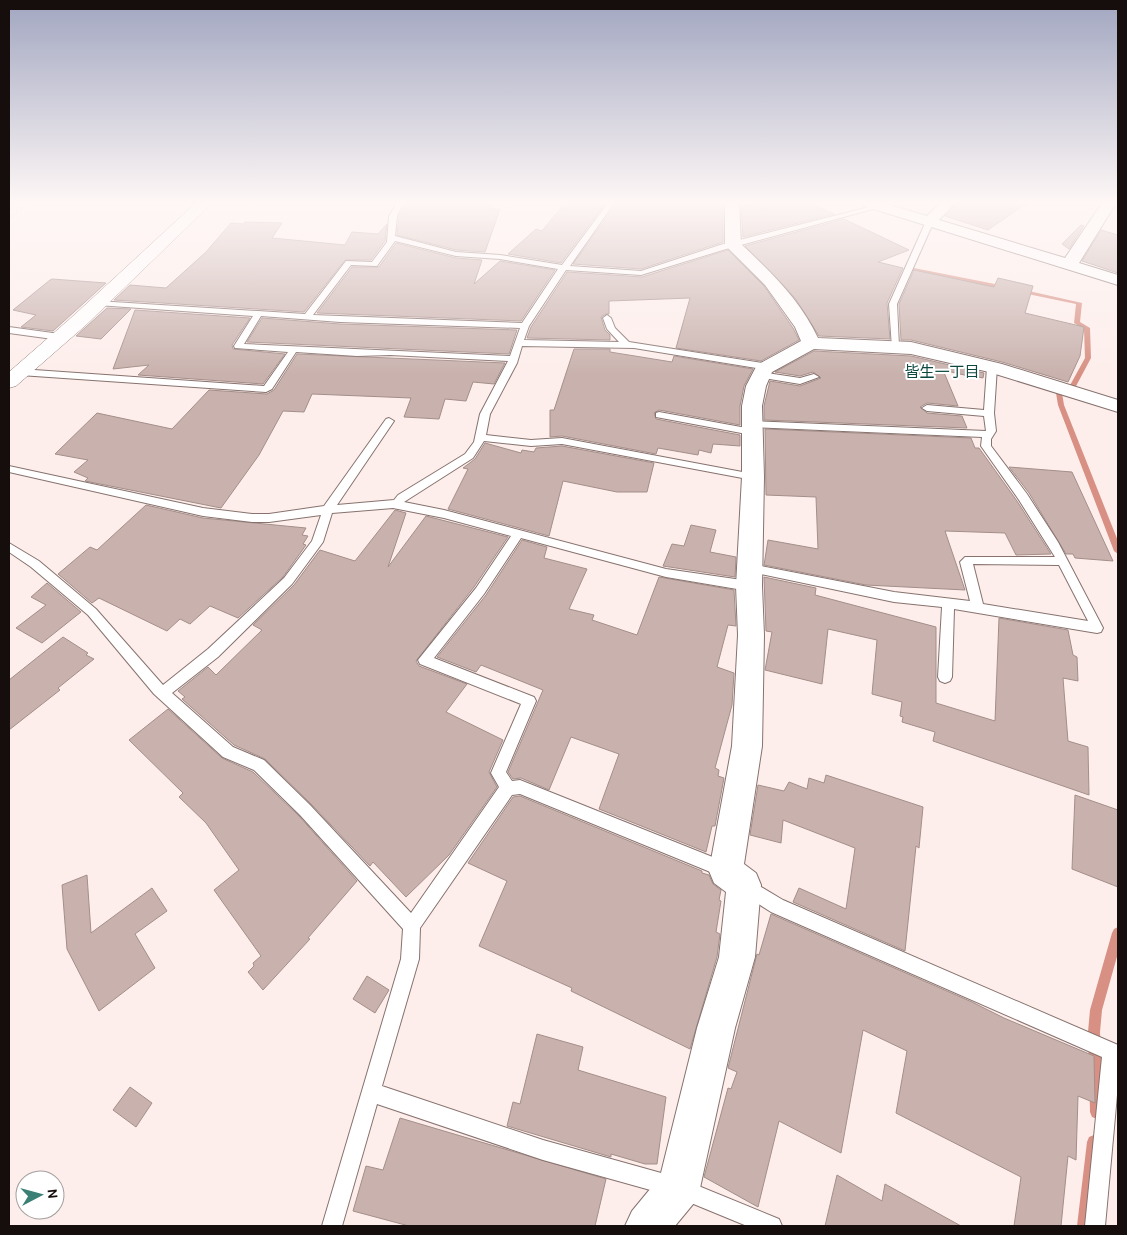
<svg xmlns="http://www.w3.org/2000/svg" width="1127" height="1235" font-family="Karla,'Noto Sans JP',sans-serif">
	<rect width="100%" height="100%" fill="#fdeeeb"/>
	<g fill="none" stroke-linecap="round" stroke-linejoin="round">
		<g fill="#d79083" fill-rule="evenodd">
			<path d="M914,268L1005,286L1008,288L1005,290L912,271V269Z"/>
			<path d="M1020,289L1082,303L1080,322L1090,328L1091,358L1075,388L1081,389V391H1071L1068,389L1085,358L1084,329L1074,323L1076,304L1018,292V290Z"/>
			<path d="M1059,391L1062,393L1064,405L1118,541V554L1114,551L1058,405L1056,393Z"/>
			<path d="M1118,927V953L1102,1010L1100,1032L1104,1112L1102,1117L1097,1119L1092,1117L1090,1112L1088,1032L1090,1010L1112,933L1114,929Z"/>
			<path d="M1094,1135L1099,1137L1101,1142L1091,1226H1077L1087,1142L1089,1137Z"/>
		</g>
	</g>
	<g fill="#c9b2ae" stroke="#a48e8a">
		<path d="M406,203H435V204L493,203L491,209H500L485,252L456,250L397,235L399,216Z"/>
		<path d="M565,203L605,204L561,263L508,254L536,229L542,231Z"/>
		<path d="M721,203L723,206V242L641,269L573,264L616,204Z"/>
		<path d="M762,203H810L834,214L743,237L741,205Z"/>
		<path d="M957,203H1027L988,230L945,216Z"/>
		<path d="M844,219L909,250L878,262L903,268L887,303L890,339L819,336L795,298L745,246Z"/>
		<path d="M245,222L282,223L272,238L345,245L352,232L378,234L387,224L385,241L371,260H345L304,312L114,300L130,285L166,288L206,252L231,223L244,224Z"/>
		<path d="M1081,225L1084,226L1069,249L1062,244Z"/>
		<path d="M1101,230L1118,235V273L1082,261Z"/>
		<path d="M396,243L456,258L482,260L474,284L500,261L555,270L521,321L317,313L352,267H379Z"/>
		<path d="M728,250L764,286L793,328L799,340L761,361L676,348L690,298L609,301V314H606L601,317L605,330L610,335V340L527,338L531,327L567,272L642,277Z"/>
		<path d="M914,270L994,287L998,278L1033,286L1025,313L1084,327L1080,356L1068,382L1002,362L911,340H901L899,304Z"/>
		<path d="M50,280L52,279L106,283L53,331L21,327L36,315L13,310Z"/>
		<path d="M107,308L131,309L101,339L76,336Z"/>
		<path d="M135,310L250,318L232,345L233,349L285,354L263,384L138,375L149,365L113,369Z"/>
		<path d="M262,318L340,324L517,330L509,354L247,342Z"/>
		<path d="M574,349H610V352L672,362L674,356L753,369L744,386L740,406V425L659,410L654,413L656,419L740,435V446L713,444L711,453L699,450L698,455L658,448L656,454L562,436L550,437V410H554Z"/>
		<path d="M814,351L911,356L984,373L983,378L978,377L977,378L943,370L958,406L927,403L920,407L927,413L962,416L967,428L764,420V406L770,381L800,386L821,378L813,372L800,376L775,372Z"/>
		<path d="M297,354L505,363L494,384L473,382L466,401L445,399L439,419L404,417L411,398L312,394L304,412L283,411L259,455L221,508L85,481L88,478L74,472L88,460L55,454L97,413L172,429L209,390L267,394L274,390Z"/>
		<path d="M765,429L971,438L975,448H979L1017,501L1051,554L1016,555L1005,533L945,531L965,590L866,585L764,565L768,540L818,549L816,497L766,495Z"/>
		<path d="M485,443L521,453L522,450L534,452L536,448L562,446L654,463L647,492H617L563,481L549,536L448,509L468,469L463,468L475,459Z"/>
		<path d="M1009,467L1072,472L1113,561L1075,558L1073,554H1066L1029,493Z"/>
		<path d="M146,505L203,518L306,528L302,535L308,536L303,544L306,545L283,577L238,618L210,606L190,624L180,619L167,631L99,598L92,603L58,574L90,547L97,550Z"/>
		<path d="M395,510L406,513L388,567L426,516L508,537L474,587L416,661L419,666L467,684L446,712L503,740L489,772L497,787L449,855L406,897L373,862L370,866L311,804L265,759L234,745L182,699L185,697L178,691L208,667L216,675L262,630L253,625L294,585L320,550L355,561Z"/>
		<path d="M691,525L716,530L710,552L736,557L735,577L663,566L672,544L684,546Z"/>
		<path d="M522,540L547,547L544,558L587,569L569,609L594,615L592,620L637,635L659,577L734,590L736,626L728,625L717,667L734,673L732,705L715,768L719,770L718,776L724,778L715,826H712L706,852L599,809L619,754L571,737L549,790L521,778L513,779L508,772L543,690L481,665L476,672L437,657L486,595Z"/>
		<path d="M764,577L816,588L815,595L936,627V703L995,721L999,618L1068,630L1073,655L1077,657L1078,681L1063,678L1068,741L1088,747L1089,795L933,741L935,732L902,722L903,717L900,716L902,702L872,694L877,640L828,629L822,684L765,670L772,632L766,631Z"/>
		<path d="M47,583L81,612L42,643L16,628L46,605L31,597Z"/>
		<path d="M63,637L88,653L86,655L94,659L58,688L60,690L9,730V680Z"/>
		<path d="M168,709L222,758L253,772L299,816L357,881L308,938L310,939L263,990L248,972L254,966L253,963L261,956L214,890L239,870L206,823L179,797L183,793L129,740Z"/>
		<path d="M826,775L923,807L919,848L916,846L905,951L793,902L799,888L846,909L855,848L783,820L781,843L750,835L758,785L784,791L789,782L807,789L809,778L824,783Z"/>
		<path d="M1075,795L1118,810V887L1072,869Z"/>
		<path d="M520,796L702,871V873L709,875L713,884L721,890L719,900L721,901L716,932L720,934L717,957L690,1049L571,991L572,988L479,946L507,881L468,863L513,797Z"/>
		<path d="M87,875L91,933L152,888L167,911L135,934L155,968L99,1011L67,949L62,885Z"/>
		<path d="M771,914L972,1002L1004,1018L1094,1056L1095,1103L1078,1096L1076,1160L1068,1156L1061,1226H1014L1021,1177L896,1113L907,1051L863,1030L841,1153L779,1121L758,1207L704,1177L728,1088L731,1089L737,1072L728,1068L757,954L759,955Z"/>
		<path d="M367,976L389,990L375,1013L353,999Z"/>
		<path d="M537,1034L583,1047L578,1070L666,1097L657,1164H645L611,1154V1157L507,1126L513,1102L520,1104Z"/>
		<path d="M130,1087L152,1103L136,1127L113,1110Z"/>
		<path d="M400,1118L606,1179L595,1226H409L353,1211L366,1166L383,1170Z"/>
		<path d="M837,1175L882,1201L885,1184L961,1226H825Z"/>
	</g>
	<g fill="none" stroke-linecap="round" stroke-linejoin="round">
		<g stroke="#87726e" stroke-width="2">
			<g id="service">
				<path d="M397,203H403L397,216L395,236L456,252L500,255L562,265L608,203H614L570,266L641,271L720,245L881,204L884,206L726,249L641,275L566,270L529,326L524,340L619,342L607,329L603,318L607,315L611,318L615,328L629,342L768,364L773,367L768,370L634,348L522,346L517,363L490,414L486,435L531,440L562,438L753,474L758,477L757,479L753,480L562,444L531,446L484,441L473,458L404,502L444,510L666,569L749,581L753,583L755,586L753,589L749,591L666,577L521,538L484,594L434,658L534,697L536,701L506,772L512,781L520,780L725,862L731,864L733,870L731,876L725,878L520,794L512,795L420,928L419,959L382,1086L543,1140L679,1178L779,1219L782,1226H747L679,1198L543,1160L377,1104L342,1226H322L401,959L403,929L300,815L254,770L223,757L154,694L88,615L31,567L9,552V543L39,561L96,609L163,685L208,649L284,578L312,541L321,515L269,522H252L203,516L9,472V466L203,508L252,514H269L324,506L386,419L389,418L394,421L337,505L394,500L398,495L465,454L474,442L480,414L508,361L390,355L357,356L296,352L272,389L266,392L20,375L15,372L20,369L264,386L288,352L235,348L234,346L253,316L97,305L93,303L97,301L305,314L346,261L372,262L387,242L389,216ZM395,241L456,256L500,259L558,269L522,323L313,315L351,265L377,266ZM261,316L340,322L520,328L510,356L244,344ZM393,508L444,518L511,536L476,588L418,660L420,664L521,704L491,773L499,787L411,913L310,805L264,760L233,747L172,693L218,657L292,584L323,542L332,513Z"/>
				<path d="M927,219L934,221L897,304L899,346L898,348H892L889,304Z"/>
				<path d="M9,327L60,334L64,337L60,340L9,333Z"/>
				<path d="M992,364L997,367L994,413L996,431L991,439V446L1027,494L1058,542L1103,628L1101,632L1097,633L954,609L952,677L950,681L945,683L940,681L938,677L942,607L894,602L751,572L745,568L751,564L894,592L970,601L960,562L965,557H1055L1019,500L981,446L982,437L753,427L748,424L753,421L986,431L984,416L927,411L922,408L927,405L984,410L987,367ZM973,564L1059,565L1088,621L983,604Z"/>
				<path d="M760,372L800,378L814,374L819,377L800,384L757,377L755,375Z"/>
				<path d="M659,412L752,429L757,432L752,435L656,417V413Z"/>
				<path d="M746,878L783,900L1118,1045V1084L1105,1226H1085L1102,1057L771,912L740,892L738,886L740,880Z"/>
			</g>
		</g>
		<g stroke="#87726e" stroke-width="2">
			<g id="minor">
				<path d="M725,203H739L741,244C770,271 801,301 818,338L911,342L1002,364L1118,400V412L989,372L911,354L814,349L772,372L766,386L762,406L764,477L762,586L764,635L762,746L744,864L756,873L761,885L755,957L735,1028L700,1188L694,1203L675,1226H625L632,1211L660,1177L697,1028L719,957L726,892L714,883L709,871L732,746L738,635L736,586L742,477V406L746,386L757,365L801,341L795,327L765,285L725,245Z"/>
				<path d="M862,203H883L927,216L940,203H955L939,220L1065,258L1102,203H1116L1079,263L1118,275V285L864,206Z"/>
			</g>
		</g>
		<g stroke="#87726e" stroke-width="1">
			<path id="tertiary" d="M196,203H212L86,325L16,386L9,388V372L72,317Z"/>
		</g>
		<path stroke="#8c807e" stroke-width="2" stroke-dasharray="0.5 2.5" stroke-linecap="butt" d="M9,218L31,203"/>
		<use href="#service" fill="#fff" fill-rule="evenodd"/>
		<use href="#minor" fill="#fff" fill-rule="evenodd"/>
		<use href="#tertiary" fill="#fff" fill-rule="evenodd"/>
	</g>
	<linearGradient id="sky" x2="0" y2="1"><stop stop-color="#a1a6c0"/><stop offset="0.54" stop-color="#fef7f6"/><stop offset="1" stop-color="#fef7f6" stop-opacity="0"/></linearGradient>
	<rect width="1127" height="375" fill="url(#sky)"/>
	<g text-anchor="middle" stroke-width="4" stroke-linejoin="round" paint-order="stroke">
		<g font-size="15" fill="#0e4941" stroke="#fff">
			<text x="942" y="377">皆生一丁目</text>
		</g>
	</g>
	<rect width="1127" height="1235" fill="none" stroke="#160e0d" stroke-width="20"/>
	<g transform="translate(40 1195) rotate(84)"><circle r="24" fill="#ffffff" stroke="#a29f9e"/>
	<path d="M0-4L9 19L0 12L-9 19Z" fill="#3b8074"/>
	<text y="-8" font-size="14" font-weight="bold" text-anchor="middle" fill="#160e0d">N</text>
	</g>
</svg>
